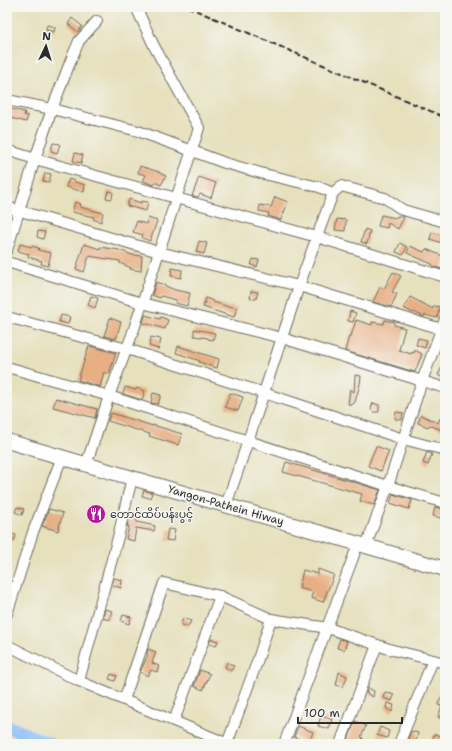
<svg xmlns="http://www.w3.org/2000/svg" width="452" height="751" font-family="'Shantell Sans','Noto Sans Myanmar',sans-serif">
	<rect width="100%" height="100%" fill="#f6f6f2"/>
	<filter id="ink" filterUnits="userSpaceOnUse"><feTurbulence type="fractalNoise" baseFrequency=".025" numOctaves="2"/><feDisplacementMap in="SourceGraphic" scale="8" xChannelSelector="R" yChannelSelector="G"/><feConvolveMatrix kernelMatrix="1 2 1 2 8 2 1 2 1" color-interpolation-filters="sRGB"/></filter>
	<filter id="wash" filterUnits="userSpaceOnUse"><feTurbulence type="fractalNoise" baseFrequency=".012" numOctaves="4" result="noise"/><feDisplacementMap in="SourceGraphic" scale="16" xChannelSelector="R" yChannelSelector="G"/><feGaussianBlur stdDeviation="0.9" result="paint"/><feColorMatrix in="noise" values="0 0 0 0 0 0 0 0 0 0 0 0 0 0 0 0 0 1.4 0 .05"/><feComposite in="paint" operator="in"/></filter>
	<g filter="url(#wash)">
		<rect width="100%" height="100%" fill="#e6e0bd"/>
		<g fill="none" stroke-linecap="round" stroke-linejoin="round">
			<path stroke="#84bbf4" stroke-width="13" d="M7,726L49,744"/>
		</g>
		<g id="blocks">
			<g fill="#e8af84">
				<path d="M72,18L82,26L78,32L68,24Z"/>
				<path d="M47,25L55,27L54,32L46,30Z"/>
				<path d="M7,108L25,112L24,115L28,116L26,122L7,117Z"/>
				<path d="M53,143L60,144L57,153L51,151Z"/>
				<path d="M75,153L83,155L81,163L73,161Z"/>
				<path d="M140,166L159,172H158L166,176L161,185L155,182L154,185L143,181L146,175L138,173Z"/>
				<path d="M45,173L51,174L49,182L43,181Z"/>
				<path d="M199,177L216,183L211,198L200,194L198,197L192,196Z"/>
				<path d="M69,179L75,181V182L85,185L84,192L66,187Z"/>
				<path d="M108,191L113,192L112,199L106,198Z"/>
				<path d="M275,197L288,202L281,220L268,216L269,213L259,211L260,205L271,207Z"/>
				<path d="M129,199L141,203V201L148,202L146,211L127,206Z"/>
				<path d="M75,202L81,204L80,207L103,213L101,222L93,219L94,217L72,212Z"/>
				<path d="M381,215L396,218L397,216L404,217L398,229L388,223L387,228L378,226Z"/>
				<path d="M148,218L157,221L150,241L142,238L143,235L133,232L137,221L146,224Z"/>
				<path d="M337,219L346,220L345,231L335,230Z"/>
				<path d="M443,228H445V244L430,239L432,232L441,235Z"/>
				<path d="M365,229L370,231L367,244L361,242Z"/>
				<path d="M38,231L45,232L43,239L37,237Z"/>
				<path d="M199,241L207,243L204,254L196,252Z"/>
				<path d="M400,243L407,247L403,255L396,252Z"/>
				<path d="M20,244L31,247V246L39,248L38,250L51,253L48,266L41,264L42,261L28,257L29,254L18,251Z"/>
				<path d="M84,244L100,249V247L119,250L132,255L142,256L141,271L130,269L131,268L120,263V261L89,256L84,272L76,269Z"/>
				<path d="M410,246L424,252L426,249L445,257V263L442,269L435,267L432,265V264L407,253Z"/>
				<path d="M253,259L259,260L257,267L251,265Z"/>
				<path d="M172,268L182,270L181,278L171,276Z"/>
				<path d="M393,272L401,276L392,292L397,294L391,307L373,302L380,287L384,289Z"/>
				<path d="M156,282L175,290L190,293L187,306L175,303L176,300L161,296L160,298L152,295Z"/>
				<path d="M251,291L258,292L256,299L250,298Z"/>
				<path d="M91,296L98,298L95,308L88,305Z"/>
				<path d="M410,297L433,309L434,306L440,307L437,318L425,315L424,317L414,312L413,313L404,308Z"/>
				<path d="M206,298L213,301V302L229,307L230,306L237,308L234,317L203,307Z"/>
				<path d="M350,311L356,313L353,322L348,321Z"/>
				<path d="M61,315L70,317L68,324L59,322Z"/>
				<path d="M145,315L160,319L161,317L168,320L165,329L152,325L143,323Z"/>
				<path d="M110,318L121,322L116,339L104,336Z"/>
				<path d="M356,320L372,325V322L384,324L385,320L394,322V325L405,328L399,350L411,354L412,352L414,353L415,350L422,354L415,372L345,351L349,336H351Z"/>
				<path d="M194,329L215,333L213,340L208,339V338L194,336Z"/>
				<path d="M151,337L161,339L159,349L149,346Z"/>
				<path d="M418,338L427,340L425,348L416,345Z"/>
				<path d="M89,346L116,353L109,374L104,372L100,387L78,380Z"/>
				<path d="M178,346L219,359L217,368L199,362L200,361L186,356L176,353Z"/>
				<path d="M445,361V379L438,375Z"/>
				<path d="M355,375L361,376L360,384L355,402L352,405L348,404L350,389L354,392Z"/>
				<path d="M125,387L136,390L137,388L145,391L142,400L123,394Z"/>
				<path d="M153,393L161,395L158,404L151,403Z"/>
				<path d="M230,393L243,397L238,411L225,407Z"/>
				<path d="M56,398L97,409L95,418L53,407Z"/>
				<path d="M373,403L379,405V412H373L371,409Z"/>
				<path d="M396,412L403,413L402,420L395,419Z"/>
				<path d="M111,413L153,426V425L182,434L178,445L149,436L150,434L108,421Z"/>
				<path d="M421,415L438,423L440,418L445,419V431L429,425L428,427L418,423Z"/>
				<path d="M376,446L389,451L381,471L368,466Z"/>
				<path d="M427,452L432,454L428,465L423,463Z"/>
				<path d="M286,462L347,480L380,490L374,505L360,501L362,494L283,472Z"/>
				<path d="M144,490L152,493L150,498L142,496Z"/>
				<path d="M393,494L412,500L409,509L390,503Z"/>
				<path d="M17,507L24,509L22,515L15,512Z"/>
				<path d="M435,507L445,509V519L433,516Z"/>
				<path d="M49,509L63,513L58,531L42,526Z"/>
				<path d="M129,518L137,519V522L155,526L154,531L136,528L134,541L126,539L129,526H127Z"/>
				<path d="M168,529L175,530L173,541L166,540Z"/>
				<path d="M7,533L16,535L14,541L7,539Z"/>
				<path d="M318,569L334,575L323,602L311,598L313,592L299,588L303,570L318,574Z"/>
				<path d="M114,578L122,580L121,588L112,585Z"/>
				<path d="M105,609L112,611L109,620L103,618Z"/>
				<path d="M123,615L131,617L129,624L121,621Z"/>
				<path d="M183,618L191,621L188,627L181,625Z"/>
				<path d="M211,639L218,641L216,646L209,644Z"/>
				<path d="M340,639L347,641L344,650L337,648Z"/>
				<path d="M148,649L156,652L152,663L159,666L157,672L151,670L148,676L140,672L148,655L147,654Z"/>
				<path d="M227,662L234,666L231,671L225,667Z"/>
				<path d="M200,670L210,674L203,690L194,686Z"/>
				<path d="M339,672L347,676L345,683L342,687L336,685Z"/>
				<path d="M111,674L117,676L115,681L109,679Z"/>
				<path d="M368,688L374,691L373,697L366,693Z"/>
				<path d="M445,688V720L438,717L442,706L438,705Z"/>
				<path d="M385,692L394,695L392,701L383,698Z"/>
				<path d="M387,703L394,705L392,712L386,708Z"/>
				<path d="M321,716L332,719L329,729L318,726Z"/>
				<path d="M355,721L366,726L361,737L363,738L360,744H357L348,740Z"/>
				<path d="M298,726L313,732L309,743L294,737Z"/>
				<path d="M380,727L389,731L387,738L377,735Z"/>
				<path d="M411,731L418,733L415,744H406Z"/>
				<path d="M434,734L444,737L441,744L432,741Z"/>
			</g>
		</g>
	</g>
	<g filter="url(#ink)">
		<use href="#blocks" fill-opacity="0" stroke="#6c6a5e" stroke-width="1"/>
		<g fill="none" stroke-linecap="round" stroke-linejoin="round">
			<g stroke="#6c6a5e" stroke-width="12">
				<g id="minor">
					<path d="M7,100L52,109L138,131L225,163L264,174L319,187L333,193L341,186L385,198L403,210L445,222"/>
					<path d="M7,150L35,159L317,237L445,277"/>
					<path d="M7,207L159,252L299,286L445,330"/>
					<path d="M7,250L35,159L52,109L71,60L79,41L97,21"/>
					<path d="M7,262L142,303L282,338L445,388"/>
					<path d="M7,317L127,349L264,393L403,439L445,450"/>
					<path d="M7,367L109,396L388,486L445,503"/>
					<path d="M86,465L109,396L133,332L199,128L154,46L136,7"/>
					<path d="M226,505L248,441L299,286L333,193"/>
					<path d="M366,546L388,486L422,381L445,319"/>
					<path d="M7,614L33,532L62,457"/>
					<path d="M7,645L79,681L228,744"/>
					<path d="M79,681L118,537L132,478"/>
					<path d="M124,700L164,583L220,596L271,619L328,628L389,649L445,663"/>
					<path d="M174,721L220,596"/>
					<path d="M227,744L257,662L271,619"/>
					<path d="M284,744L358,544"/>
					<path d="M340,744L377,645"/>
					<path d="M399,744L433,660"/>
				</g>
			</g>
			<g stroke="#6c6a5e" stroke-width="16">
				<path id="highway" d="M7,441L132,478L445,569"/>
			</g>
			<use href="#minor" stroke="#fff" stroke-width="10"/>
			<use href="#highway" stroke="#fff" stroke-width="14"/>
			<path stroke="#2b2b2b" stroke-width="2" stroke-dasharray="6 3" stroke-linecap="butt" d="M188,7L435,113L445,118"/>
		</g>
	</g>
	<defs>
		<g id="restaurant-disc" transform="scale(1)"><circle r="9.5" fill="#b5179e" stroke="#f6f6f2"/><path d="M-5-6h1v4h1v-4h1v4h1v-4h1v5L-1.5 .5V6h-2V.5L-5-1ZM5-6V6H3V1.5H1.5Q1.5-4 5-6Z" fill="#fff"/></g>
	</defs>
	<g fill-rule="evenodd">
		<use href="#restaurant-disc" x="96" y="514"/>
	</g>
	<g text-anchor="middle" stroke-width="3" stroke-linejoin="round" paint-order="stroke">
		<g font-size="11" fill="#2b2b2b" stroke="#f6f6f2">
			<text transform="translate(226 505) rotate(16)" y="4">Yangon-Pathein Hiway</text>
		</g>
		<g font-size="11" fill="#2b2b2b" stroke="#f6f6f2" text-anchor="start">
			<text x="110" y="518">တောင်ထိပ်ပန်းပွင့်</text>
		</g>
	</g>
	<rect width="452" height="751" fill="none" stroke="#f6f6f2" stroke-width="24"/>
	<g transform="translate(46 46) rotate(4)" stroke="#f6f6f2" stroke-width="3" paint-order="stroke">
	<path d="M0-3L7 15L0 10L-7 15Z" fill="#2b2b2b"/>
	<text y="-6" font-size="11" font-weight="bold" text-anchor="middle" fill="#2b2b2b">N</text>
	</g>
	<path d="M298 717v6h104v-6" fill="none" stroke="#2b2b2b" stroke-width="2"/>
	<text x="304" y="717" font-size="12" fill="#2b2b2b" stroke="#f6f6f2" stroke-width="3" paint-order="stroke">100 m</text>
</svg>
